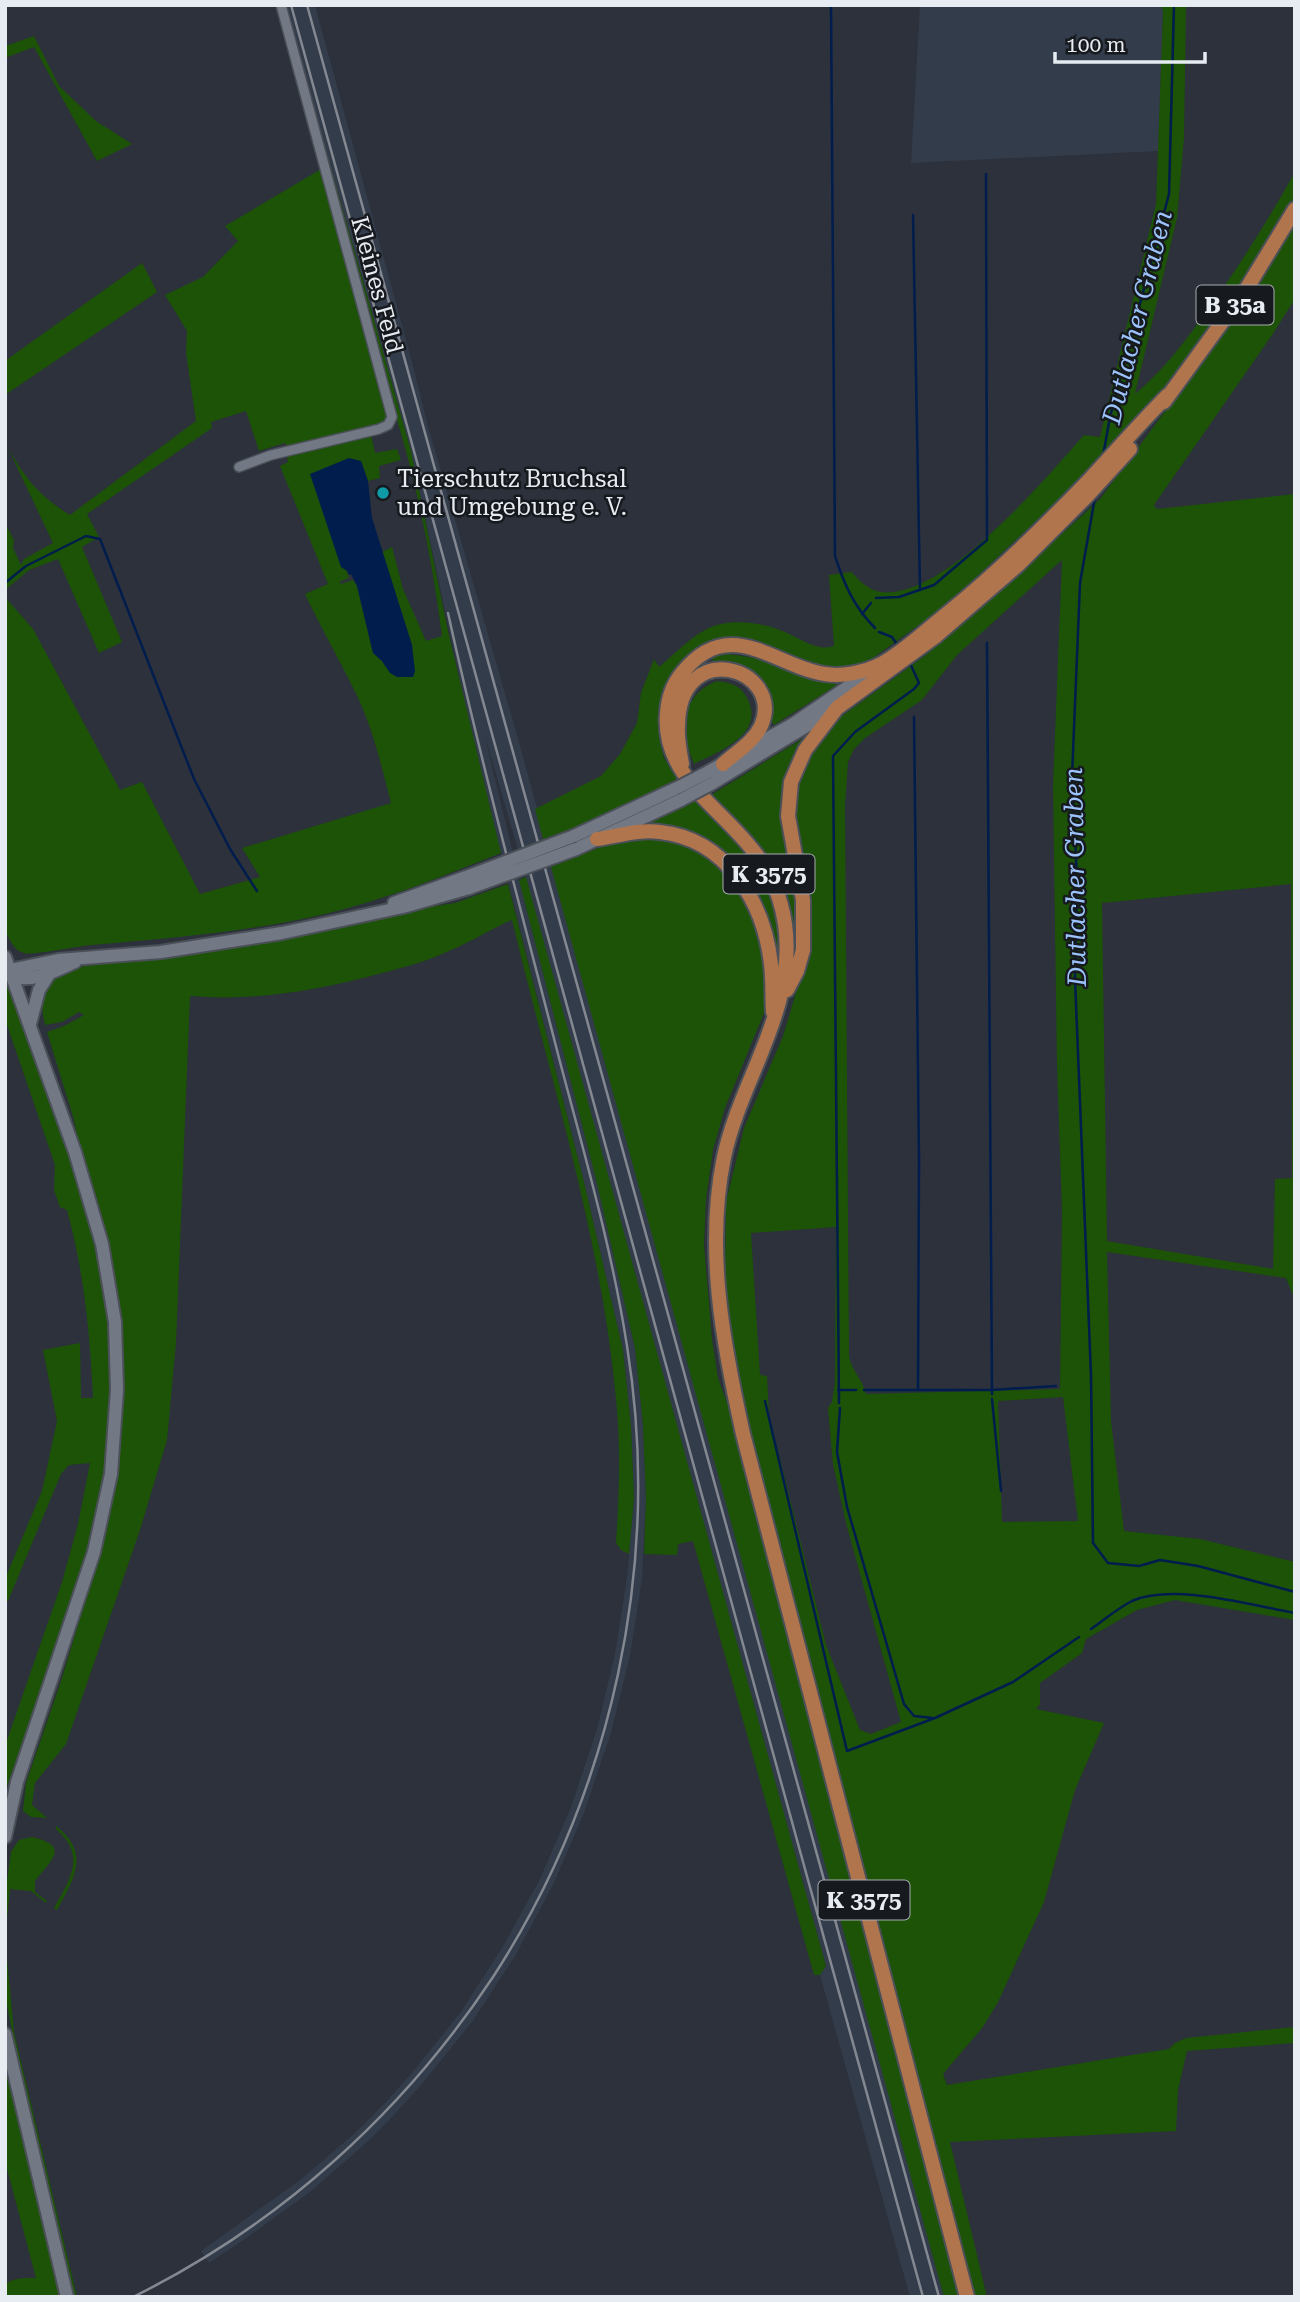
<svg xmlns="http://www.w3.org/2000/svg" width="1300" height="2302" viewBox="0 0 1300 2302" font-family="'Roboto Serif',serif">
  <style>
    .built { fill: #333c4a }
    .green { fill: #1c5307; fill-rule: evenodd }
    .water { fill: #001d4d }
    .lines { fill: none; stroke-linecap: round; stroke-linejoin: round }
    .stream { stroke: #001d4d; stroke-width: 2.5 }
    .street-casing { stroke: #4b5058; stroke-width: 12 }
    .secondary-casing { stroke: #4b5058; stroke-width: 16 }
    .primary-casing { stroke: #4b5058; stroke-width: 18 }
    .street { stroke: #727884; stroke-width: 9 }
    .secondary { stroke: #727884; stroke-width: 12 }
    .primary { stroke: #b0754d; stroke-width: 14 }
    .rail { stroke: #848891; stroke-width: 2.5 }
    .secondary-bridge-casing { stroke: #4b5058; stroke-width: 16; stroke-linecap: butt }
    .secondary-bridge { stroke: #727884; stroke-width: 12 }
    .culture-dot { fill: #0f9aa8; stroke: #16191d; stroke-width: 2.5 }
    .labels { text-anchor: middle; stroke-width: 5; stroke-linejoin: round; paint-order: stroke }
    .shield { fill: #16191d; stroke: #a8acb2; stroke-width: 2 }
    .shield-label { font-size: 23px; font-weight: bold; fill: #e7ebf2 }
    .street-label { font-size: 24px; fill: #e7ebf2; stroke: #16191d }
    .poi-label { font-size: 24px; fill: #e7ebf2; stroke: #16191d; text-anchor: start }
    .water-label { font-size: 26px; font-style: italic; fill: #9cc3fb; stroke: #16191d }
  </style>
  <rect width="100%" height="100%" fill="#2c313b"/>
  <path class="built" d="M285,5H315L412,362L428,426L519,742L944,2297H910L820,1975L826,1966L514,836L484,733L525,903L596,1179L635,1348L643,1425L646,1498L642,1579L630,1656L611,1733L584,1813L553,1885L515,1956L472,2022L422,2084L393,2116L365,2144L310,2192L245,2239L209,2263L201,2251L300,2180L355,2133L382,2106L411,2074L460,2013L502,1948L540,1879L571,1807L597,1729L615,1654L627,1577L634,1498L631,1426L623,1350L584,1182L475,751L411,451Z
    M920,5H1161L1163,12L1158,151L911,163Z"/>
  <path class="green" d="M285,5L411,451L448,631L501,853C443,876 385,900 325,914C248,932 170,938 92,945C79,946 31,956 24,953C13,950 9,939 5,929V597L33,629L120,790L142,782L200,894L260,877L242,848L391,803C382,768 374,733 359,700C342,664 322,630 305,594L328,584L280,466L288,462L287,456L371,434L375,453L397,449L401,460L379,466L380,478L368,481L361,461L347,571L349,578L339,582L341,584L353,580L357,586L373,653L382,661L390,673L412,645L382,552L392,547L403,589L426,641L442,636C432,559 417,484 394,410L386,422L379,427L291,449L285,443L259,451L246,411L211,422L212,428L87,514L99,537L82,547L122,642L99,653L58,559L29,570L5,590V523L14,540L13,548L21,565L24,559L53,543L8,448C26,479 39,496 70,515L196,421L186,353L187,331L165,295L203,277L238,241L225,226L328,165Z
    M1161,5H1186L1184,138L1177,218L1135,394C1164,370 1187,339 1208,309C1240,265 1269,219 1295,172V198L1291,204L1240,289L1192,355L1150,404L1055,503L968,585L930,617L873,658L848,668L828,670L707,646L661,710L659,737L664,758L677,779L596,820L543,839L535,809L601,776L620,754L637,723L641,693L654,659L659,667C673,656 688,639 705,630C730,616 769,623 793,636C806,642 819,651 834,646L829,575L851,572C860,581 868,590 881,592C944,600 1045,479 1084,435L1100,437L1156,204L1163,12Z
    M34,36L59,86L96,121L132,144L97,161L34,47L5,58V46Z
    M1295,222V299L1272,335L1154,505L1157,509L1295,494V1300L1286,1278L1107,1252L1111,1421L1124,1531L1200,1539L1295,1562V1620L1175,1600L1137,1610L1086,1639L1082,1653L1040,1683V1704L1036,1709L1104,1723L1075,1790L1044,1902L998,2002L983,2027L943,2074L947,2085L1169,2049L1175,2043L1186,2038L1295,2027V2043L1187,2051L1178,2090L1176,2131L950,2142L987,2297H972L740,1391L731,1337L725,1274L726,1202L744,1128L783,1036L801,976L794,795L806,759L835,721L926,655L995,595L1100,499L1169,406ZM1062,560L1053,786L1057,1066L1062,1211L1060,1389L866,1394C863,1380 852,1372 849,1356L845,805L848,762L854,749L865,738L922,700L957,655ZM1291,884L1292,1178L1275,1179L1273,1269L1107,1241L1102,903ZM836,1227L835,1382L832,1402L828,1408L833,1464L846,1523L901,1722L871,1734L860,1730L826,1645L769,1414L767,1376L760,1375L751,1233ZM1063,1397L1078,1521L1002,1522L998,1401Z
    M142,263L157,292L5,395V361Z
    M728,654L762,659L810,678L834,682L837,685L774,725L771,721C772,678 753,663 712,663L713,657Z
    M717,681C732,683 742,686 748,700C765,735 718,752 694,764C680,731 680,695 717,681Z
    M802,739L804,741L788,772L798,899V949L793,960C794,881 763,849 711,795Z
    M696,801C733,836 774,875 780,929C781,945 780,961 778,978C775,960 774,941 769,924C752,866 706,830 648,823Z
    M660,835L705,853L745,893L765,949L767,993L764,1013L725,1108L713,1150L706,1199L704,1245L712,1339L718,1378L729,1408L960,2297H944L551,867L623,838Z
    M526,877L826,1966L820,1975H814L693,1541L678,1544L677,1555L644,1554L646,1498L643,1425L635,1348L596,1179L519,880Z
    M508,884L584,1182L623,1350L631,1426L634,1498L629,1554L621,1550L616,1543C619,1496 621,1447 616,1399C601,1236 550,1079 512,920C491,929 471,942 449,951C423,963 394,970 367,977C308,992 251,1001 190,996L176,1343L167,1440L140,1530L66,1744L35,1783L32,1805L47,1818L31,1817L23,1811L26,1783L61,1681L100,1553L116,1474L122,1423L123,1354L112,1267L80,1151L74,1120L47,1032L64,1026L84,1015L79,1012L62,1022L45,1025C36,987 50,975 85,966L214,951L302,936L416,909L455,903Z
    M5,975C40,1071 80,1168 102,1267C116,1327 116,1408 108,1468C103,1507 91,1545 79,1582C57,1652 29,1722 5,1792V1746L62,1582L78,1524L90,1463L69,1465L61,1474L8,1601H5V1579L42,1491L57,1421L43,1350L80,1343L81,1398H93C90,1334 84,1272 67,1210L60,1207L54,1190L55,1165L5,1019Z
    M56,1826C91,1853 74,1879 57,1910L54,1908C70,1880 87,1855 56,1829Z
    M32,1837C72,1846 50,1861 35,1881V1892L47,1901L46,1903L31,1891L10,1889L5,1938L14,2032L77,2297H73L28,2110L5,1995V1895L11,1852L19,1840Z
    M5,2065L61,2297H5V2284C16,2277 24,2278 36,2278L5,2161Z"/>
  <path class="water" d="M349,458L361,461L368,481L372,518L412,645L415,671L413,677H397L390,673L382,661L373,653L357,586L351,574L349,575L347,571L341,567L310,474Z"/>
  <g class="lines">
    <path class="stream" d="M831,5L835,556C844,584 854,607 875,628
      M913,215L920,590
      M1103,456L1110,417L1169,194L1174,5
      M1095,497L1080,583L1072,777L1077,879L1075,979L1091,1375L1093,1543L1108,1563L1139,1566L1160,1560L1198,1566L1295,1592
      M5,583L26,566L86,536L100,539L194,779L230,849L257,891
      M876,598L899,597L934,585L987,540L986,174
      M862,614L871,603
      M879,632L892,637L898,646
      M987,643L992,1394
      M914,717L919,1160L918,1390
      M838,1390H856
      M864,1390H991L1056,1386
      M992,1399L1001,1491
      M765,1401L847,1751L935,1718L1013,1682L1079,1637
      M839,1403L833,756L855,732L914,689L919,683L910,663
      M840,1408L837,1452L847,1507L904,1704L914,1716L933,1718
      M1091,1629C1104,1620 1118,1608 1132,1601C1174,1583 1250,1605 1295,1613"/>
    <g class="street-casing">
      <path id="street" d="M239,467L271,455L379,429L388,425L392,417L281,5"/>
    </g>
    <g class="secondary-casing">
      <path id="secondary" d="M708,772L793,724L871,671
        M711,784L833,710
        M574,836L677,788
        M576,849L681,800
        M394,903L466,877
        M5,957L75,1152L102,1244L115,1322L117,1390L111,1474L94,1552L17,1782L5,1837
        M10,970L58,960L161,952L282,933L403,907L469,888
        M13,977C36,982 55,971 75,962
        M30,1024L39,990L49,974
        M5,2034L67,2297"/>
    </g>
    <g class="primary-casing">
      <path id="primary" d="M1164,402L1247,288L1295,209
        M682,764C680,752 677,739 678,726C679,635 786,668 761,726C753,743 736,752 723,764
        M597,839C618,836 639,829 660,832C727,839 764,903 771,964C773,980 772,996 773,1012
        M787,990L797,971L803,950V900L788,816L791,782L805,750L837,708L936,636L1018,565L1087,496L1130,449
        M967,2297L743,1434C723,1344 705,1249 724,1157C741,1078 797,1009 785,924C781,898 772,874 755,853C722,808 661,776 667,713C668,699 673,684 682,673C730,613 775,667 825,674C842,677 866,672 881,664C902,653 925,631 944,616C996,574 1044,527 1090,479C1116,451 1141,422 1168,395"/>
    </g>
    <use href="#street" class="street"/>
    <use href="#secondary" class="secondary"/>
    <use href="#primary" class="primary"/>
    <path class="rail" d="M291,5L923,2297
      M307,5L939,2297
      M133,2297C279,2225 403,2113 493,1977C613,1792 662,1563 627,1346C612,1249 584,1153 559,1058C521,910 481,762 448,613"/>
    <g class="secondary-bridge-casing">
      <path id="secondary-bridge" d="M677,788L708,772
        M681,800L711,784
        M466,877L574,836
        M469,888L576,849"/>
    </g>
    <use href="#secondary-bridge" class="secondary-bridge"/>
  </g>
  <circle class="culture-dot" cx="383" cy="493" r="7"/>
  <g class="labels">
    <g class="shield">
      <rect x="1196.5" y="285.5" width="77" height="39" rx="5"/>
      <rect x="723.5" y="854.5" width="91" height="39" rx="5"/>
      <rect x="818.5" y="1880.5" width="91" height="39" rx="5"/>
    </g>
    <g class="shield-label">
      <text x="1235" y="313">B 35a</text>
      <text x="769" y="882">K 3575</text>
      <text x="864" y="1908">K 3575</text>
    </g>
    <g class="street-label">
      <text transform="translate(377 285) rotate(75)" y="8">Kleines Feld</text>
    </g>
    <g class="poi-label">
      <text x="397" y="487">Tierschutz Bruchsal<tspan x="397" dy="28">und Umgebung e. V.</tspan></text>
    </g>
    <g class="water-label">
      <text transform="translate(1137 317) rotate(-76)" y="9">Dutlacher Graben</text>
      <text transform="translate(1075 877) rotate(-91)" y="9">Dutlacher Graben</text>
    </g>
  </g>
  <rect width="1300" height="2302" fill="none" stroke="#e7ebf2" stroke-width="14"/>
  <path d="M1055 52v10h150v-10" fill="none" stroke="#e7ebf2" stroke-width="3.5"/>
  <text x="1066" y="52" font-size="21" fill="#e7ebf2" stroke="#16191d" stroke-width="5" paint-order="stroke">100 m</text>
</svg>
